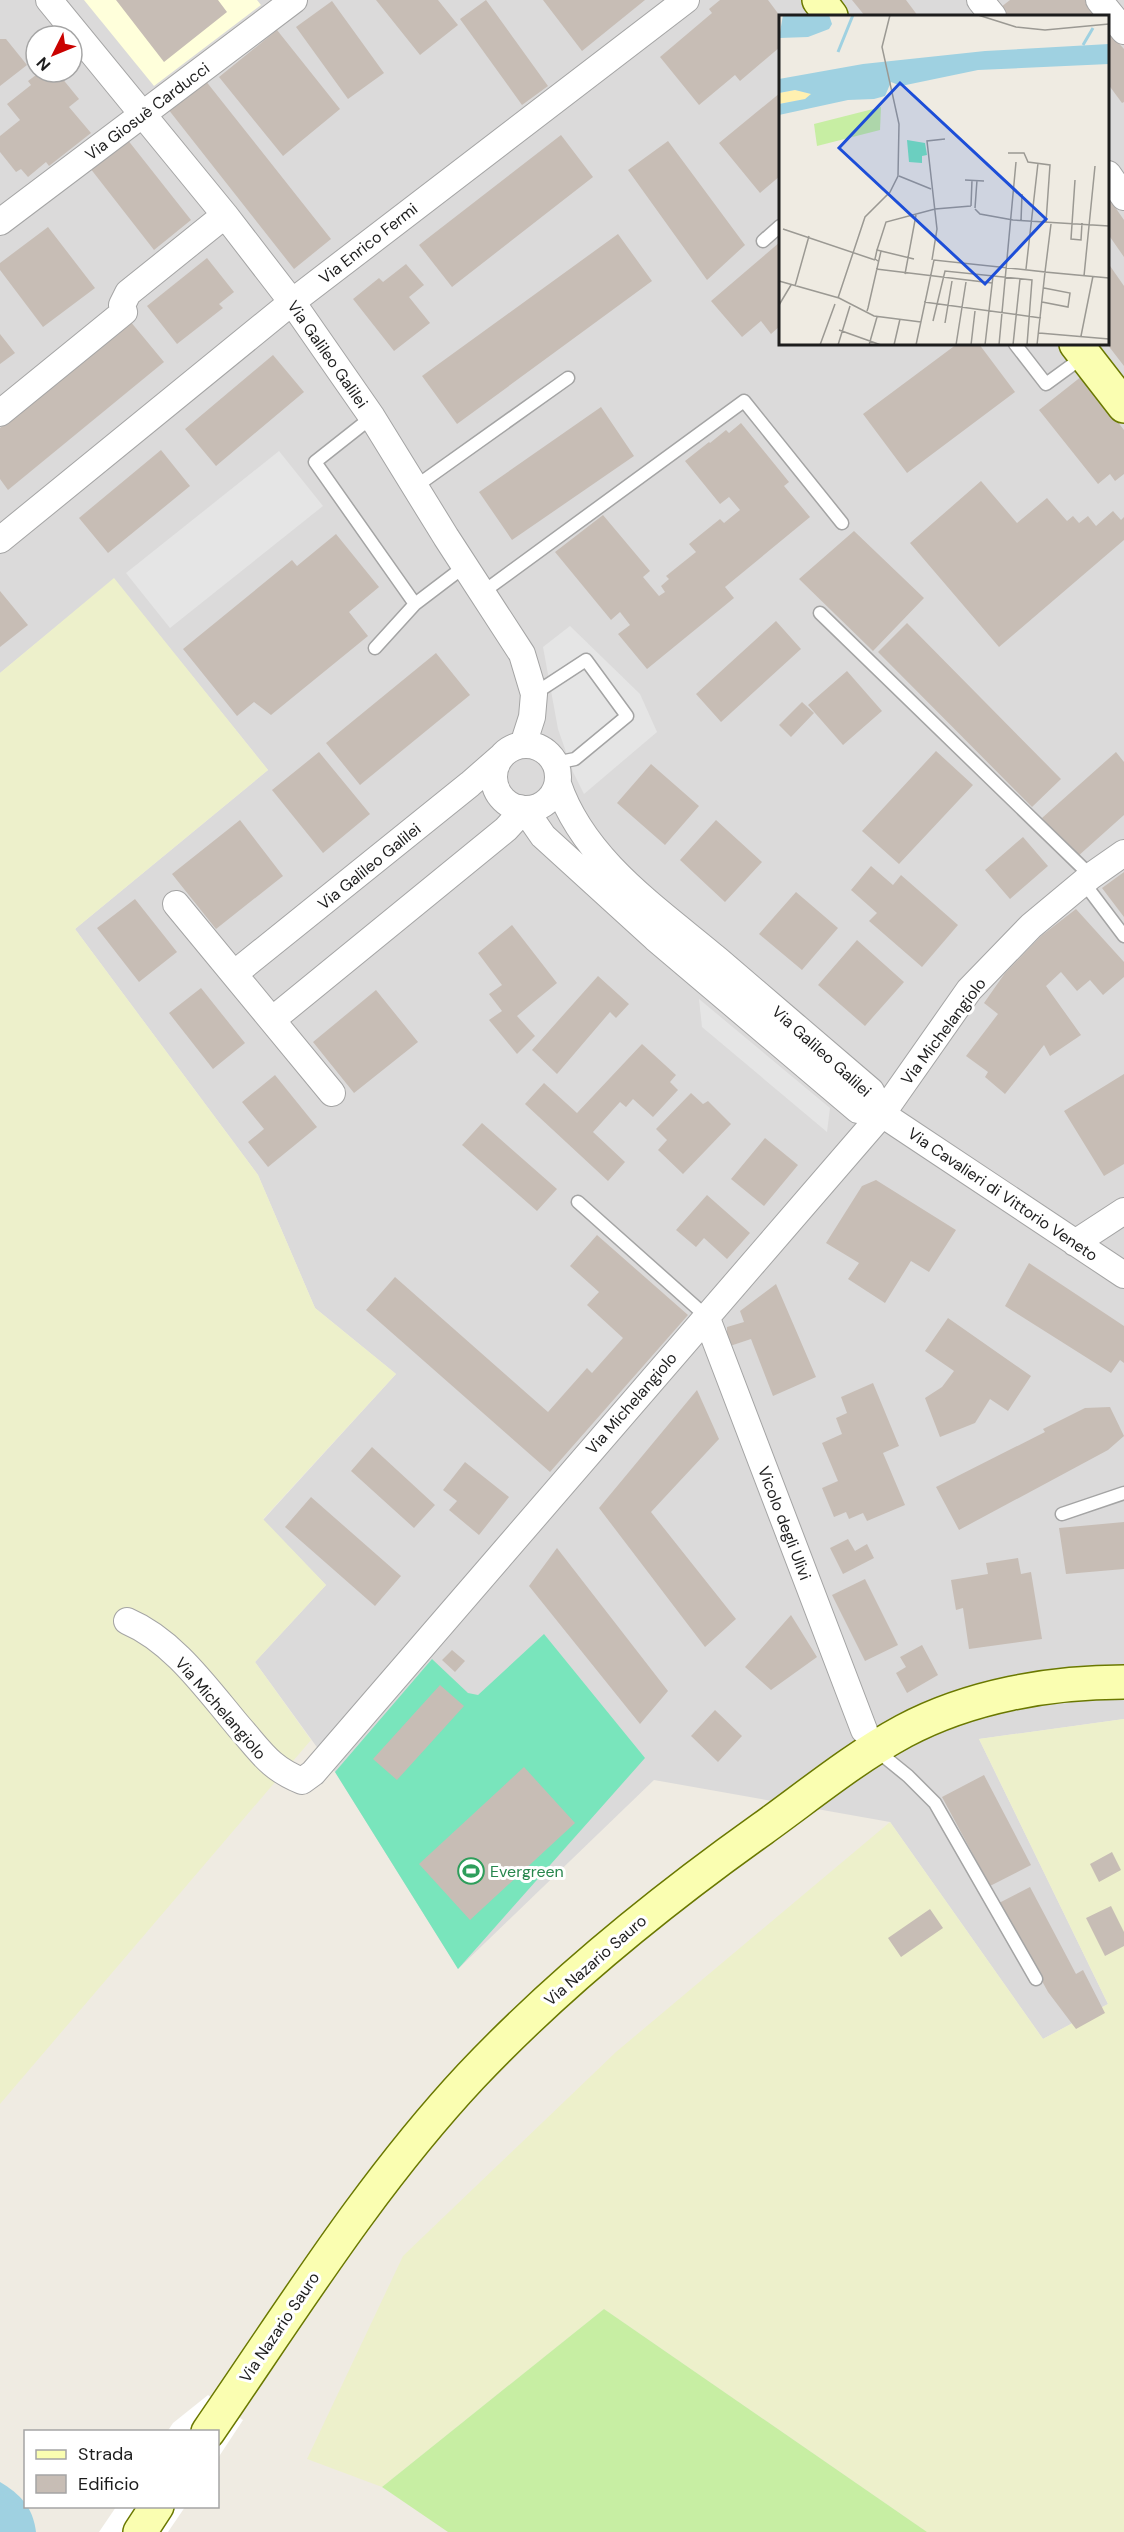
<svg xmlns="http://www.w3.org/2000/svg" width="1124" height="2532" viewBox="0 0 1124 2532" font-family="'DM Sans',sans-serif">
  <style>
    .residential { fill: #dbdada; fill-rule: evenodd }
    .education { fill: #ffffdb }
    .farmland { fill: #edf0cb }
    .grass { fill: #c7eea3 }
    .pitch { fill: #79e5bc }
    .parking { fill: #e5e5e5 }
    .water { fill: #9fd1e1 }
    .pier { fill: #fff }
    .building { fill: #c7bdb5 }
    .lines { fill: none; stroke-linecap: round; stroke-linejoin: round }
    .lane-casing { stroke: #a4a4a4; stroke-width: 15 }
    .street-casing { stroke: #a4a4a4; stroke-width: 28 }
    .secondary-casing { stroke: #6a7800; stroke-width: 36 }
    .lane { stroke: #fff; stroke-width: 12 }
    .street { stroke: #fff; stroke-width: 26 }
    .secondary { stroke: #fafeb1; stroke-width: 33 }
    .labels { text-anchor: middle; stroke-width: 6; stroke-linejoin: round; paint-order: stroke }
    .street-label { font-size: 16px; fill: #1d1d1d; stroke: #fff }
    .leisure-label { font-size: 16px; fill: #27864d; stroke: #fff; text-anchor: start }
    .inset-river { fill: none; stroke: #9fd1e1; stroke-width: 3 }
    .inset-road { fill: none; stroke: #9b9993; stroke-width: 1.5 }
    .view { fill: #1d4ed8; fill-opacity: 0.15; stroke: #1d4ed8; stroke-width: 3 }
    .inset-edge { fill: none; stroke: #1d1d1d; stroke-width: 3 }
  </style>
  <rect width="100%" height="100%" fill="#efebe2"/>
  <path class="residential" d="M0,0H1124V1719L979,1739L1108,2004L1043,2039L890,1822L654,1780L458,1969L335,1772L255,1662L326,1585L263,1520L396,1374L315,1308L258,1175L75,929L268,770L114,579L0,673ZM780,16H1108V344H780ZM36,36H72V72H36Z"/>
  <path class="education" d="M84,0H257L261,5L154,86Z"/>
  <path class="farmland" d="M114,578L268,770L75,929L258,1175L315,1308L396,1374L263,1519L326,1585L255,1662L311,1740L0,2104V673Z
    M1124,1719V2532H927L604,2309L382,2487L307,2459L403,2256L616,2052L890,1822L1043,2039L1108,2004L979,1739Z"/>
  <path class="grass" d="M604,2309L927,2532H448L382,2487Z"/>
  <path class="pitch" d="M544,1634L645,1758L458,1969L335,1772L432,1659L468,1693L478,1695Z"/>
  <path class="parking" d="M279,451L323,506L170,628L126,573Z
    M570,626L640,694L657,732L584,794L573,772L558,729L543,647Z
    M699,999L830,1108L827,1132L702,1027Z"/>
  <path class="water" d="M0,2482C20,2494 33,2507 36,2532H0Z"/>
  <path class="pier" d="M208,2395L243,2420L218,2458V2432H167L173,2423Z
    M116,2507H185L168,2532H99Z"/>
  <path class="building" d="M116,0H218L227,12L164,62Z
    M376,0H438L458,25L420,55Z
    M486,0L548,86L522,105L460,19Z
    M543,0H645L582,51Z
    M720,0H768L780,16V47L740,81L735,75L699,105L660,57L712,13L709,9Z
    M852,0H906L918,16H865Z
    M1010,0H1087L1097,15L1095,16H999L996,11Z
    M332,1L384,73L348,99L296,27Z
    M277,30L340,109L283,156L219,77Z
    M1108,31L1124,49V102L1122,103L1108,84Z
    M0,39H6L27,65L0,86Z
    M40,72H57L79,99L69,107L91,133L49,166L46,162L28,177L21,169L16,172L0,152V136L20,120L7,104L31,85L28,81Z
    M205,80L331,239L294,269L168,109Z
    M780,93V176L760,193L719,143Z
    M561,135L593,177L452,287L419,245Z
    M127,139L191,220L154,250L90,168Z
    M668,141L745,245L707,280L628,170Z
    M1108,197L1124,220V257L1108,234Z
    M48,227L95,288L43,327L0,270V263Z
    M618,234L652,281L457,424L422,376Z
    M780,242V326L771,334L761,321L742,337L711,301Z
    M207,258L234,292L219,304L223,308L177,344L147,306Z
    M1108,263L1124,286V366L1107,344Z
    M406,264L424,285L409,297L430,323L394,351L353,299L379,278L383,282Z
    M130,321L164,362L8,490L0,479V428Z
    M0,334L15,353L0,364Z
    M957,344H979L1015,392L907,473L863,414Z
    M273,355L304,392L216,466L185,429Z
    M1082,376L1124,430V474L1115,481L1110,474L1098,484L1039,410Z
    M601,407L634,456L512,540L479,492Z
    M741,423L789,482L784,486L810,517L725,587L734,598L647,669L618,634L630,625L620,612L611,620L555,552L603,515L650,571L643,577L659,596L665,592L661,586L669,579L666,576L696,552L689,544L720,519L724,523L740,510L729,497L720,504L685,461L709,442L710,443L726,430L729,433Z
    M161,450L190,486L108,553L79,518Z
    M981,481L1017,523L1047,498L1067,521L1073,516L1079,523L1088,516L1096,526L1113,511L1121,520L1124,517V540L999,647L910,543Z
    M854,531L924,598L873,651L799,579Z
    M336,534L379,587L349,612L368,636L271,715L254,702L237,716L183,649L292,560L297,566Z
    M0,591L28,625L0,647Z
    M776,621L801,649L721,722L696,694Z
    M907,623L1061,779L1032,807L878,652Z
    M436,653L470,695L360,785L326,743Z
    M847,671L882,711L843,745L808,705Z
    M802,702L814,713L791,737L779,725Z
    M936,751L973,785L899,864L862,831Z
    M319,752L370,814L323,853L272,790Z
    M1116,752L1124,762V815L1077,857L1042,818Z
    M651,764L699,806L665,845L617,803Z
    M240,820L283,876L216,929L172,874Z
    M716,820L762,862L725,902L680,860Z
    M1023,837L1048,866L1010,899L985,870Z
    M871,866L893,885L901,875L958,925L922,967L869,921L877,913L851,890Z
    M1124,872V917L1102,888Z
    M796,892L838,928L802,970L759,934Z
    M135,899L177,952L139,982L97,928Z
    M1076,909L1124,962V977L1103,995L1090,980L1077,991L1061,972L1046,986L1081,1035L1050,1056L1044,1045L1005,1094L985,1077L988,1072L966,1056L998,1014L984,1003L1005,973L1041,936Z
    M512,925L557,983L517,1016L535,1036L517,1054L489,1020L502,1011L489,994L502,985L478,953Z
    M857,940L904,982L865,1026L818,985Z
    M598,976L629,1004L616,1018L610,1012L557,1074L532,1050Z
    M201,988L245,1043L213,1069L169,1013Z
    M376,990L418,1042L354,1093L313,1042Z
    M642,1044L676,1075L670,1082L678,1090L653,1117L633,1099L626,1107L620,1102L593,1132L625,1162L608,1181L525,1104L544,1083L577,1113Z
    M1124,1074V1164L1104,1176L1064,1111Z
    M275,1075L317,1127L268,1167L248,1142L264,1129L242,1102Z
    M691,1093L703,1104L708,1101L731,1124L683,1174L658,1150L667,1140L656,1129Z
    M482,1123L557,1189L537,1211L462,1145Z
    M765,1138L798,1165L764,1206L731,1179Z
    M876,1180L956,1230L929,1272L911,1261L885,1303L848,1279L859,1263L826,1243L862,1186Z
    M707,1195L750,1233L727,1259L704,1238L696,1247L676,1230Z
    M597,1235L688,1315L550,1472L366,1310L395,1277L548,1412L587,1368L592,1373L623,1338L587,1305L599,1292L570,1266Z
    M1029,1263L1124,1326V1363L1120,1360L1111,1373L1005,1306Z
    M776,1284L816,1377L773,1396L751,1339L727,1347V1327L744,1322L740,1311Z
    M948,1318L1031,1376L1008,1411L990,1399L975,1423L940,1437L925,1398L942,1387L954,1371L925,1351Z
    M873,1383L899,1446L883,1453L905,1505L867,1521L863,1513L849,1519L846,1512L834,1517L822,1488L838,1481L822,1443L842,1434L836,1418L847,1413L841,1397Z
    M697,1390L719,1439L651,1512L736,1619L705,1647L599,1508Z
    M1110,1407L1124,1436L1108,1450L959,1530L936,1487L1045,1432L1043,1429L1085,1408Z
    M372,1447L435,1505L414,1528L351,1471Z
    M465,1462L509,1497L479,1535L449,1510L457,1501L443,1490Z
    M311,1497L401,1576L375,1606L285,1527Z
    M1124,1522V1569L1066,1574L1059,1528Z
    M848,1539L855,1551L867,1544L874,1558L843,1574L830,1548Z
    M557,1548L668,1691L640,1724L529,1586Z
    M1018,1558L1021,1574L1031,1572L1042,1639L969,1649L963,1608L956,1610L951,1580L988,1574L986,1563Z
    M865,1579L898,1645L865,1661L832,1595Z
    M791,1615L817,1657L771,1690L745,1667Z
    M922,1645L938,1675L907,1693L896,1673L906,1667L900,1657Z
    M452,1650L465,1661L455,1672L442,1660Z
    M440,1685L464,1706L397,1780L373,1759Z
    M715,1710L742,1736L718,1762L691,1736Z
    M524,1767L575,1823L470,1920L419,1864Z
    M984,1775L1031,1865L990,1886L942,1797Z
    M1112,1852L1121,1870L1099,1882L1090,1864Z
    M1030,1887L1076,1974L1083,1970L1105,2013L1076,2029L1048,1992L999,1903Z
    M1111,1906L1124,1932V1946L1105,1956L1086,1918Z
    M930,1909L943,1928L901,1957L888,1938Z"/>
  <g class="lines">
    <g class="lane-casing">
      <path id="lane" d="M763,241L780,226
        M1015,344L1046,384L1083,357
        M372,417L315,462L415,604L465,566
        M415,487L568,378
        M483,592L744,401L842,523
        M820,613L1091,876
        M375,648L415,604
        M534,694L586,660L627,716L575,759L555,763
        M1084,883L1124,936
        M578,1202L706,1316
        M1062,1514L1124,1493
        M876,1750L908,1776L935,1803L1036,1979"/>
    </g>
    <g class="street-casing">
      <path id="street" d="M49,0L225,215L292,302L372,417L446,537L522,654L534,694L532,717L523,745
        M980,0L993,16
        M1099,0L1124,31
        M1108,174L1124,197
        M0,222L294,0
        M0,413L124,312L122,305L128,293L225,215
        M0,540L292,302L686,0
        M494 777a32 32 0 1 1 64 0a32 32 0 1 1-64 0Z
        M558,784C584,861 659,910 718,960C769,1004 820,1047 871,1091L882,1114
        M529,810L534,823L543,836L655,938L858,1110L882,1114L1124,1275
        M176,904L332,1093
        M234,974L470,784L502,756
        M272,1020L506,829L517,817L520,808
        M1075,1243L1124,1211
        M706,1316L864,1730
        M127,1621C174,1641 207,1689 240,1728C262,1753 270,1768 302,1781L313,1773L882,1114L969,990L1031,926L1091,876L1124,853"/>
    </g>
    <g class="secondary-casing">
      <path id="secondary" d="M819,0L831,16
        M1076,344L1124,406
        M208,2432C292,2310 370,2184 471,2076C559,1983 658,1903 762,1829C808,1796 854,1758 904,1731C970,1696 1050,1682 1124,1682
        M140,2532L157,2506"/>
    </g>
    <use href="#lane" class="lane"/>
    <use href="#street" class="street"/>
    <use href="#secondary" class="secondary"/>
  </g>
  <defs>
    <g id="stadium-ring" transform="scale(1.35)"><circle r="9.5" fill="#fff" stroke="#2e9e5b" stroke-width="1.5"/><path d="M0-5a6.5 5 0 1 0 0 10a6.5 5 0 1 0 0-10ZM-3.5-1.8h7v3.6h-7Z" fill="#2e9e5b"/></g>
  </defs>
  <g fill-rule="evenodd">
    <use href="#stadium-ring" x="471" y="1871"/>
  </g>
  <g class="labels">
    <g class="street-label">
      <text transform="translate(147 111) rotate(-37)" y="6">Via Giosuè Carducci</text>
      <text transform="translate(368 243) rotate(-38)" y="6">Via Enrico Fermi</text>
      <text transform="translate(328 354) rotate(55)" y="6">Via Galileo Galilei</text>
      <text transform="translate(369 866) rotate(-39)" y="6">Via Galileo Galilei</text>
      <text transform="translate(943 1031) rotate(-53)" y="6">Via Michelangiolo</text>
      <text transform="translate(822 1051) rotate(42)" y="6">Via Galileo Galilei</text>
      <text transform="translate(1003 1194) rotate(34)" y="6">Via Cavalieri di Vittorio Veneto</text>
      <text transform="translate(631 1403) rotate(-49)" y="6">Via Michelangiolo</text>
      <text transform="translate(785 1523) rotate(69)" y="6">Vicolo degli Ulivi</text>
      <text transform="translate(221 1708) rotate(49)" y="6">Via Michelangiolo</text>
      <text transform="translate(595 1960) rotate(-41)" y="6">Via Nazario Sauro</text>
      <text transform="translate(279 2327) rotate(-56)" y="6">Via Nazario Sauro</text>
    </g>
    <g class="leisure-label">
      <text x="490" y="1877">Evergreen</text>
    </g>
  </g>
  <g transform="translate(779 15)">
    <rect width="330" height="330" fill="#efebe2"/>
    <path d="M102,92L101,115L38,131L35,109Z" fill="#c7eea3"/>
    <path d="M16,75L33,79L27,84L0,89V78Z" fill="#fff0b0"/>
    <path d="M128,125L146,128L148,140L143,141V148L130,147Z" fill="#79e5bc"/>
    <path d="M4,0H50L53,9L50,14L29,22L0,23ZM330,29V49L199,55L122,71L112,67L106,81L95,84L69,85L0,100V89L26,84L32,79L16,75L0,78V64L84,49L206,36Z" fill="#9fd1e1"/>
    <path class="inset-river" d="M304,30L314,13M59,37L74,0"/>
    <path class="inset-road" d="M199,0L237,12L266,15L330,9M229,138H245L249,147L271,150L267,207M120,161L152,174M186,165L205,166M296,165L292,224L302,225L303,208M192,191L193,165M196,193L198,165M196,194L201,199L234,205L330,211M242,206L243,179M272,209L266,257L330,263M4,214L96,245M98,235L107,207L156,194L192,191M102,236L135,244M153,245L158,214L148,126L166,124M97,254L213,268M247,254L259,148M126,259L137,200M305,261L316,151M0,266L60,283L95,301L142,307M16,271L30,221M59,283L86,202L111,177L119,161L120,109L103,32L111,0M145,287L262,303M263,287L289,292L291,278L265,273M0,290L12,270M88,296L89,293L102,236L98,235L96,244L99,246M154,306L166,256L253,265L248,330M166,308L173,266M60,315L102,330M260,318L330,324M302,321L314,261M41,330L56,289M59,330L71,291M90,330L98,302M115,330L121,304M137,330L155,245L266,257L258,330M177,330L187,267M192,330L196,296M206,330L214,261M220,330L237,147M234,330L241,264"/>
    <path class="view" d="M121,68L267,204L206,269L60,133Z"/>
    <rect width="330" height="330" class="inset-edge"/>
  </g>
  <rect x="24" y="2430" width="195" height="78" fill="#ffffff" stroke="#a5a5a5" stroke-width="1.5"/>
  <rect x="36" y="2450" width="30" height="9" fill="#fafeb1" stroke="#a5a5a5" stroke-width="1.5"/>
  <text x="78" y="2460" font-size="18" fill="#1d1d1d">Strada</text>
  <rect x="36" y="2475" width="30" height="18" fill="#c7bdb5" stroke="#a5a5a5" stroke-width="1.5"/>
  <text x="78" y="2490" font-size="18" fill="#1d1d1d">Edificio</text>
  <g transform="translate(54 54) rotate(227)"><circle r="28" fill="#ffffff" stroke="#a5a5a5" stroke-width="1.5"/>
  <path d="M0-4.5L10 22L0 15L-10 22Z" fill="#ca0200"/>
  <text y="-9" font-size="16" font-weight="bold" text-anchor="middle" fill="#1d1d1d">N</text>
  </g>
</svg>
